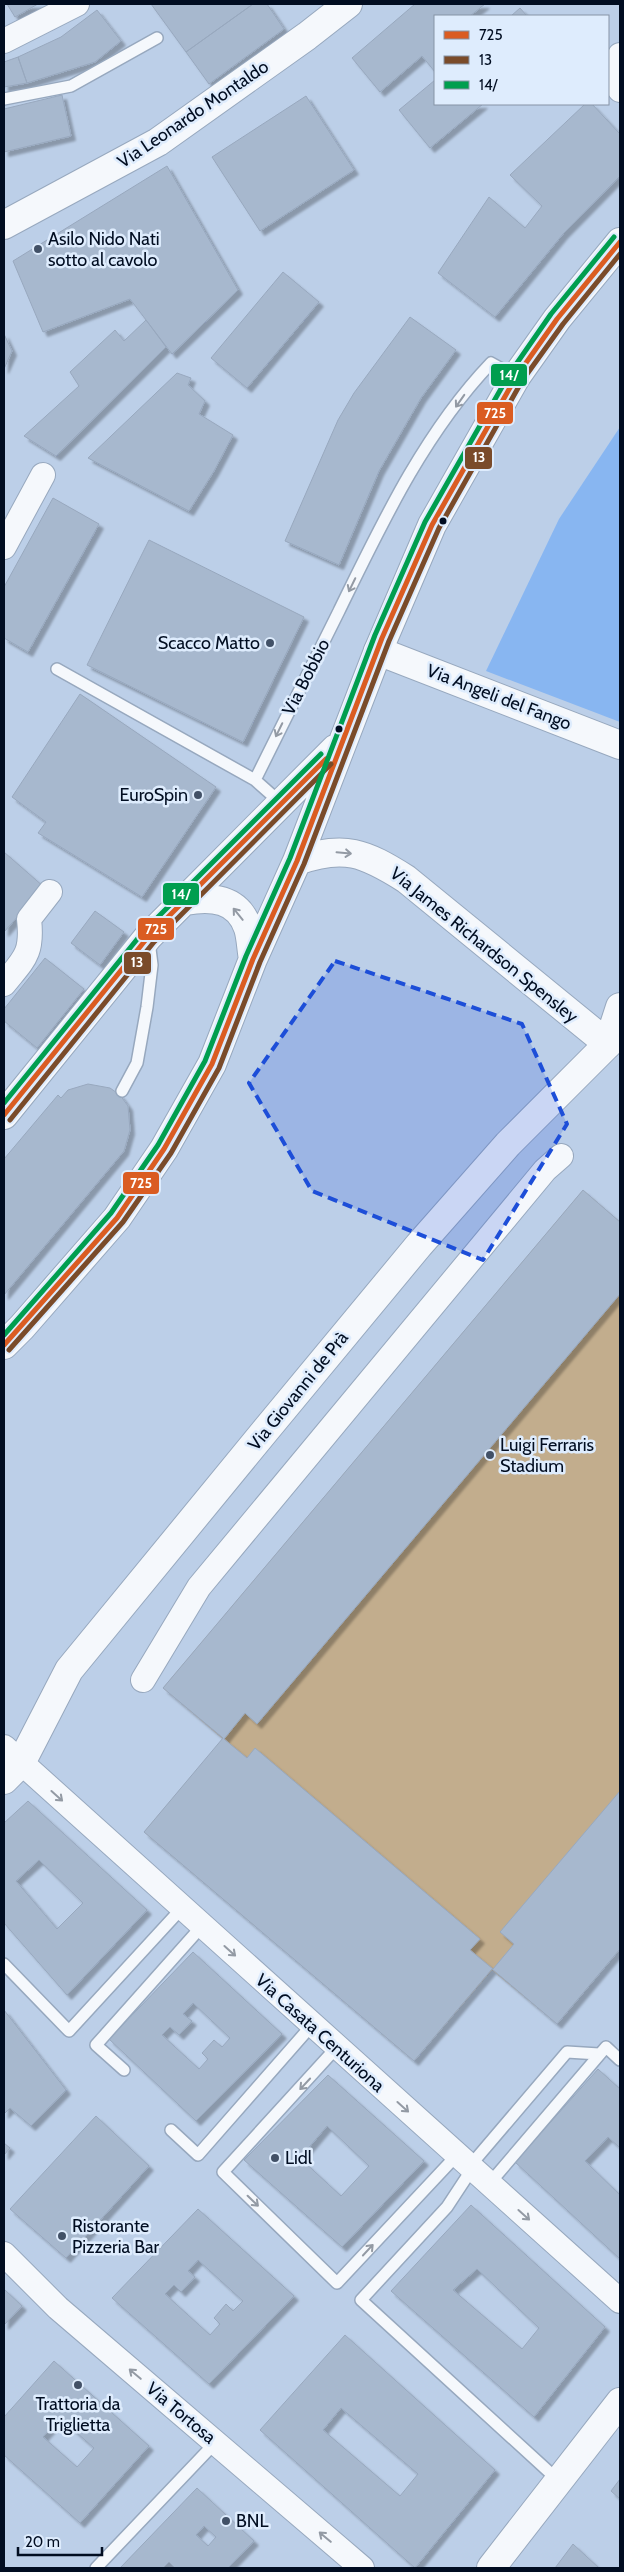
<svg xmlns="http://www.w3.org/2000/svg" width="624" height="2572" viewBox="0 0 624 2572" font-family="Cabin,sans-serif">
  <style>
    .green { fill: #c2ad8d }
    .water { fill: #88b6f1 }
    .building { fill: #a7b8ce; stroke: #98a8be; fill-rule: evenodd; filter: url(#shadow) }
    .lines { fill: none; stroke-linecap: round; stroke-linejoin: round }
    .lane-casing { stroke: #97a8be; stroke-width: 14 }
    .street-casing { stroke: #97a8be; stroke-width: 26 }
    .secondary-casing { stroke: #97a8be; stroke-width: 30 }
    .primary-casing { stroke: #97a8be; stroke-width: 30 }
    .lane { stroke: #f5f8fc; stroke-width: 11 }
    .street { stroke: #f5f8fc; stroke-width: 24 }
    .secondary { stroke: #f5f8fc; stroke-width: 28 }
    .primary { stroke: #f5f8fc; stroke-width: 28 }
    .bus-1-casing { stroke: #deecfd; stroke-width: 9 }
    .bus-2-casing { stroke: #deecfd; stroke-width: 9 }
    .bus-3-casing { stroke: #deecfd; stroke-width: 9 }
    .bus-1 { stroke: #da5c22; stroke-width: 5 }
    .bus-2 { stroke: #7a4b2a; stroke-width: 5 }
    .bus-3 { stroke: #009e4f; stroke-width: 5 }
    .oneway { stroke: #939aa4 }
    .marked { fill: #1d4ed8; fill-opacity: 0.2; stroke: #1d4ed8; stroke-width: 4; stroke-dasharray: 10 6; stroke-linejoin: round }
    .poi-dot { fill: #425167; stroke: #deecfd; stroke-width: 2 }
    .bus-dot { fill: #010d21; stroke: #deecfd; stroke-width: 2 }
    .labels { text-anchor: middle; stroke-width: 5; stroke-linejoin: round; paint-order: stroke }
    .street-label { font-size: 18px; fill: #010d21; stroke: #deecfd }
    .poi-label { font-size: 18px; fill: #010d21; stroke: #deecfd; text-anchor: start }
    .line-badge { stroke: #deecfd; stroke-width: 2 }
    .badge-label { font-size: 14px; text-anchor: middle; font-weight: bold; fill: #fff }
  </style>
  <defs>
    <filter id="shadow"><feDropShadow dx="4.5" dy="4.5" stdDeviation="1" flood-color="#0004"/></filter>
  </defs>
  <rect width="100%" height="100%" fill="#bccfe8"/>
  <path class="green" d="M583,1190L620,1222V1949L557,2024L492,1970L414,2061L144,1832L223,1739L163,1688Z"/>
  <path class="water" d="M620,427V722L486,671L559,519Z"/>
  <path class="building" d="M7,4H38L15,17Z
    M151,4H253L186,52Z
    M253,4H267L284,29L209,84L186,52Z
    M415,4H485L470,16H435V72L422,56L380,92L352,58Z
    M520,8L527,16H511Z
    M97,10L121,41L95,62L27,83L18,57L61,37Z
    M18,57L27,83L4,87V62Z
    M435,80V104H483L430,148L399,110Z
    M62,95L71,136L4,152V109Z
    M306,96L354,170L260,231L212,157Z
    M585,104H592L620,134V176L563,234L495,317L438,273L489,197L525,228L542,206L510,175Z
    M167,166L238,290L172,354L130,299L43,332L13,261Z
    M283,272L319,302L247,388L211,358Z
    M410,317L456,350L421,398L379,471L339,565L285,541L338,420L354,393Z
    M146,320L166,347L56,456L24,436L79,386L70,372L115,330L124,341Z
    M4,334L12,351L4,369Z
    M177,373L191,378L188,385L205,401L199,414L233,435L214,471L189,511L88,458Z
    M53,498L99,524L28,652L4,638V587Z
    M149,540L304,617L243,742L87,665Z
    M80,694L216,787L142,897L38,833L46,822L12,797Z
    M4,852L44,887L4,932Z
    M95,911L124,932L100,965L71,943Z
    M45,958L84,989L37,1048L4,1021V1009Z
    M88,1084L110,1088L120,1095L128,1106L130,1130L124,1151L4,1295V1159L58,1095L61,1098L68,1090Z
    M583,1190L620,1222V1294L257,1724L245,1713L224,1739L247,1758L255,1748L480,1939L470,1950L493,1969L514,1944L500,1932L620,1791V1949L557,2024L492,1969L414,2061L144,1832L223,1738L163,1688Z
    M28,1801L147,1910L67,1995L4,1923V1823ZM39,1860L83,1903L57,1929L16,1881Z
    M193,1952L282,2034L196,2121L109,2039ZM193,2003L230,2038L222,2047L214,2040L202,2053L208,2059L199,2069L162,2035L170,2027L179,2035L192,2021L183,2014Z
    M4,2010L66,2090L31,2126L10,2108L4,2114Z
    M598,2069L620,2089V2148L608,2137L585,2161L620,2195V2259L515,2162Z
    M328,2075L424,2161L342,2247L244,2160ZM327,2126L369,2166L341,2196L300,2158Z
    M96,2116L149,2166L66,2258L10,2209Z
    M4,2143L10,2148L4,2155Z
    M471,2205L605,2327L534,2417L391,2291ZM477,2269L539,2328L522,2349L453,2290Z
    M198,2209L294,2296L209,2384L112,2298ZM198,2260L243,2301L233,2311L226,2304L214,2318L220,2324L210,2335L165,2294L174,2285L181,2292L195,2277L188,2271Z
    M4,2289L22,2306L4,2325Z
    M345,2335L495,2470L415,2568L260,2430ZM341,2408L418,2474L400,2496L323,2430Z
    M54,2361L149,2446L80,2523L4,2455V2417ZM60,2418L94,2448L77,2467L43,2437Z
    M620,2479V2499L611,2491Z
    M197,2488L254,2541L228,2568H175L169,2562L163,2568H120ZM204,2526L216,2537L208,2546L196,2535Z
    M573,2544L599,2568H555Z"/>
  <g class="lines">
    <g class="lane-casing">
      <path id="lane" d="M4,99L71,86L157,38
        M57,669L255,780L282,804
        M255,780C283,723 311,667 339,611C381,525 424,433 491,363L516,377
        M122,1091L137,1063L147,1007L152,965L149,941
        M4,1964L69,2031L182,1908
        M337,2047L223,2172L337,2283L456,2156
        M124,2070L96,2045L202,1926
        M171,2130L198,2155L312,2025
        M469,2167L567,2052L599,2054
        M472,2169L447,2207L361,2300L559,2481
        M489,2184L606,2047L620,2060
        M96,2568L215,2443"/>
    </g>
    <g class="street-casing">
      <path id="street" d="M4,41L77,4
        M620,55L610,76L620,90
        M4,547L43,475
        M4,984C24,959 33,954 29,919L50,892
        M143,1680L199,1587L545,1170L561,1156
        M4,1747L620,2301
        M4,2254L58,2308L362,2568"/>
    </g>
    <g class="secondary-casing">
      <path id="secondary" d="M4,225L158,142L307,36L348,4
        M378,651L432,525L516,377L557,319L620,242
        M4,1780L21,1763L69,1670L265,1431L419,1245L508,1144L608,1044
        M491,2568L620,2402"/>
    </g>
    <g class="primary-casing">
      <path id="primary" d="M297,861C344,844 365,853 406,879L608,1044L620,1007
        M185,901C211,896 238,898 248,928C251,937 251,949 253,959
        M4,1115L148,937L335,749
        M4,1345L22,1327L117,1218L164,1149L212,1064L253,959L297,861L378,651L620,745"/>
    </g>
    <use href="#lane" class="lane"/>
    <use href="#street" class="street"/>
    <use href="#secondary" class="secondary"/>
    <use href="#primary" class="primary"/>
    <g class="bus-1-casing">
      <path id="bus-1" d="M4,1115L148,937L326,759
        M4,1345L117,1218L164,1149L212,1064L253,959L297,861L382,638L432,525L516,377L557,319L620,242"/>
    </g>
    <g class="bus-2-casing">
      <path id="bus-2" d="M10,1120L154,942L331,764
        M9,1350L123,1222L171,1153L219,1068L260,962L304,864L389,641L439,528L522,381L563,324L620,254"/>
    </g>
    <g class="bus-3-casing">
      <path id="bus-3" d="M4,1103L143,932L321,754
        M4,1335L111,1213L158,1145L205,1061L246,956L290,858L375,635L425,522L510,373L551,314L614,237"/>
    </g>
    <use href="#bus-1" class="bus-1"/>
    <use href="#bus-2" class="bus-2"/>
    <use href="#bus-3" class="bus-3"/>
  </g>
  <defs><path id="oneway-shaft" d="M-6 0H5M1.5-3L5.5 0L1.5 3" fill="none" stroke-width="1.6" stroke-linecap="round" stroke-linejoin="round" transform="scale(1.25)"/></defs>
  <g class="oneway">
    <use href="#oneway-shaft" transform="translate(460 401) rotate(125)"/>
    <use href="#oneway-shaft" transform="translate(352 585) rotate(116)"/>
    <use href="#oneway-shaft" transform="translate(279 730) rotate(116)"/>
    <use href="#oneway-shaft" transform="translate(344 853) rotate(5)"/>
    <use href="#oneway-shaft" transform="translate(238 914) rotate(-129)"/>
    <use href="#oneway-shaft" transform="translate(57 1796) rotate(42)"/>
    <use href="#oneway-shaft" transform="translate(230 1951) rotate(42)"/>
    <use href="#oneway-shaft" transform="translate(305 2084) rotate(133)"/>
    <use href="#oneway-shaft" transform="translate(403 2107) rotate(42)"/>
    <use href="#oneway-shaft" transform="translate(253 2201) rotate(44)"/>
    <use href="#oneway-shaft" transform="translate(524 2215) rotate(42)"/>
    <use href="#oneway-shaft" transform="translate(368 2250) rotate(-47)"/>
    <use href="#oneway-shaft" transform="translate(135 2374) rotate(-140)"/>
    <use href="#oneway-shaft" transform="translate(325 2537) rotate(-140)"/>
  </g>
  <path class="marked" d="M335,961L522,1024L567,1124L483,1260L312,1191L249,1083Z"/>
  <g class="poi-dot">
    <circle cx="38" cy="249" r="5"/>
    <circle cx="270" cy="643" r="5"/>
    <circle cx="198" cy="795" r="5"/>
    <circle cx="490" cy="1455" r="5"/>
    <circle cx="275" cy="2158" r="5"/>
    <circle cx="62" cy="2236" r="5"/>
    <circle cx="78" cy="2385" r="5"/>
    <circle cx="226" cy="2521" r="5"/>
  </g>
  <g class="bus-dot">
    <circle cx="443" cy="521" r="4.5"/>
    <circle cx="339" cy="729" r="4.5"/>
  </g>
  <g class="labels">
    <g class="street-label">
      <text transform="translate(193 114) rotate(-34)" y="6">Via Leonardo Montaldo</text>
      <text transform="translate(306 677) rotate(-63)" y="6">Via Bobbio</text>
      <text transform="translate(499 697) rotate(21)" y="6">Via Angeli del Fango</text>
      <text transform="translate(484 945) rotate(39)" y="6">Via James Richardson Spensley</text>
      <text transform="translate(298 1391) rotate(-51)" y="6">Via Giovanni de Prà</text>
      <text transform="translate(320 2033) rotate(42)" y="6">Via Casata Centuriona</text>
      <text transform="translate(181 2413) rotate(40)" y="6">Via Tortosa</text>
    </g>
    <g class="poi-label">
      <text x="48" y="245">Asilo Nido Nati<tspan x="48" dy="21">sotto al cavolo</tspan></text>
      <text x="260" y="649" text-anchor="end">Scacco Matto</text>
      <text x="188" y="801" text-anchor="end">EuroSpin</text>
      <text x="500" y="1451">Luigi Ferraris<tspan x="500" dy="21">Stadium</tspan></text>
      <text x="285" y="2164">Lidl</text>
      <text x="72" y="2232">Ristorante<tspan x="72" dy="21">Pizzeria Bar</tspan></text>
      <text x="78" y="2410" text-anchor="middle">Trattoria da<tspan x="78" dy="21">Triglietta</tspan></text>
      <text x="236" y="2527">BNL</text>
    </g>
  </g>
  <g class="line-badge">
    <rect x="490" y="363" width="38" height="24" rx="5" fill="#009e4f"/>
    <rect x="476" y="401" width="38" height="24" rx="5" fill="#da5c22"/>
    <rect x="464" y="446" width="29" height="24" rx="5" fill="#7a4b2a"/>
    <rect x="162" y="882" width="38" height="24" rx="5" fill="#009e4f"/>
    <rect x="137" y="917" width="38" height="24" rx="5" fill="#da5c22"/>
    <rect x="123" y="951" width="29" height="24" rx="5" fill="#7a4b2a"/>
    <rect x="122" y="1171" width="38" height="24" rx="5" fill="#da5c22"/>
  </g>
  <g class="badge-label">
    <text x="509" y="380">14/</text>
    <text x="495" y="418">725</text>
    <text x="479" y="462">13</text>
    <text x="181" y="899">14/</text>
    <text x="156" y="934">725</text>
    <text x="137" y="967">13</text>
    <text x="141" y="1188">725</text>
  </g>
  <rect width="624" height="2572" fill="none" stroke="#010d21" stroke-width="10"/>
  <rect x="434" y="15" width="175" height="90" fill="#deecfd" stroke="#8693a5"/>
  <rect x="444" y="31" width="25" height="8" fill="#da5c22" stroke="#8693a5"/>
  <text x="479" y="40" font-size="15" fill="#010d21">725</text>
  <rect x="444" y="56" width="25" height="8" fill="#7a4b2a" stroke="#8693a5"/>
  <text x="479" y="65" font-size="15" fill="#010d21">13</text>
  <rect x="444" y="81" width="25" height="8" fill="#009e4f" stroke="#8693a5"/>
  <text x="479" y="90" font-size="15" fill="#010d21">14/</text>
  <path d="M18 2547v8h84v-8" fill="none" stroke="#010d21" stroke-width="2.5"/>
  <text x="25" y="2547" font-size="15" fill="#010d21" stroke="#deecfd" stroke-width="4" paint-order="stroke">20 m</text>
</svg>
